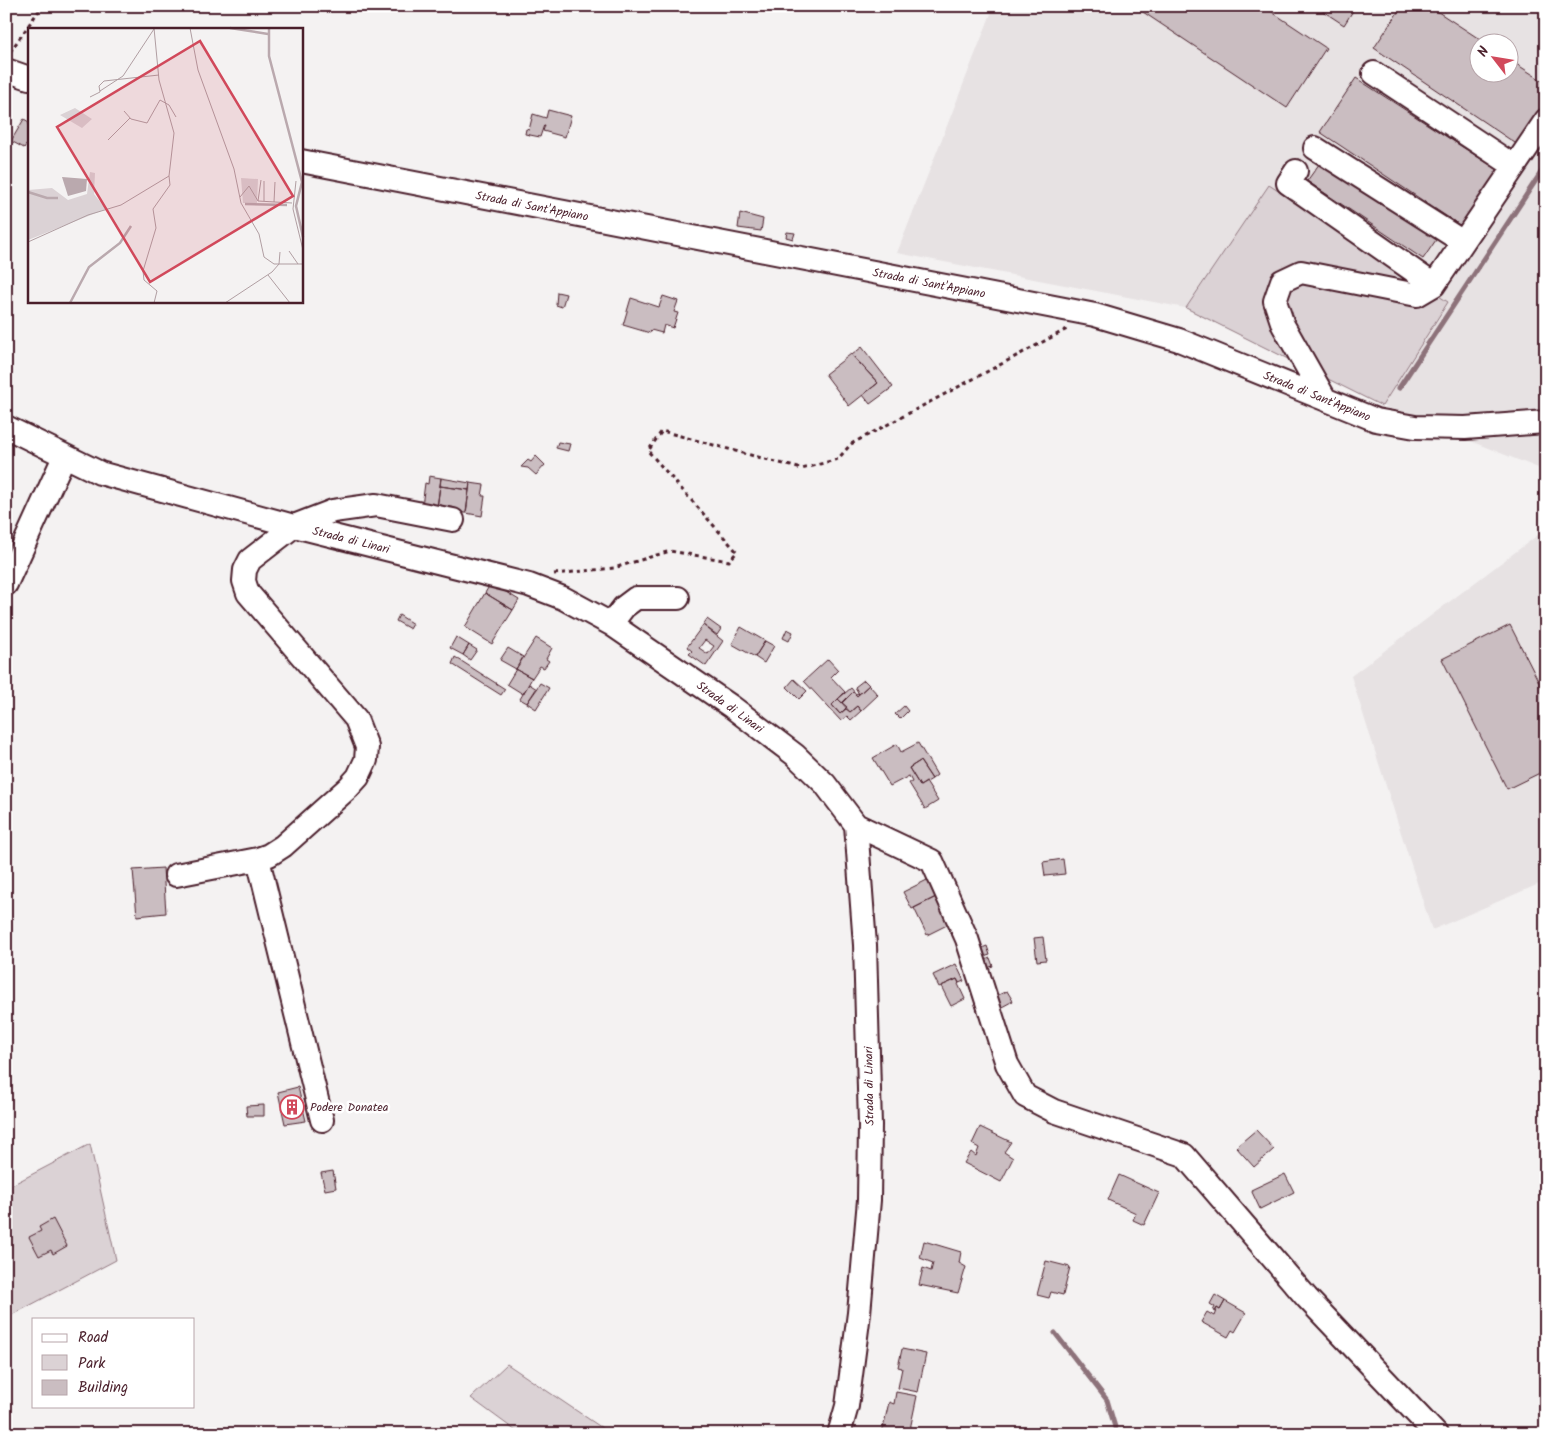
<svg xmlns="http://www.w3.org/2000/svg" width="1552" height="1440" viewBox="0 0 1552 1440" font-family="Kalam,sans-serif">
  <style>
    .built { fill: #e7e2e3; fill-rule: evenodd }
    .green { fill: #dbd2d5; stroke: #927880 }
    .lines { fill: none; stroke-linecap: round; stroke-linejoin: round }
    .stream { stroke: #8d727a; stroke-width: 5 }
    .building { fill: #cabdc1; stroke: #4a1f2b; fill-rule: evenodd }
    .minor-casing { stroke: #4a1f2b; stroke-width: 26 }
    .path { stroke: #4a1f2b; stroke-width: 3; stroke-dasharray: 4 4; stroke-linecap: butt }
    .minor { stroke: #fff; stroke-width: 22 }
    .labels { text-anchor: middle; stroke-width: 5; stroke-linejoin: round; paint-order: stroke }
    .street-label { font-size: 12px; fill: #4a1f2b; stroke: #fff }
    .poi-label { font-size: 12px; fill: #4a1f2b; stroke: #fff; text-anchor: start }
    .inset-river { fill: none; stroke: #baa9ae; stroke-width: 2.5 }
    .inset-road { fill: none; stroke: #b09ea2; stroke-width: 1 }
    .view { fill: #d1495b; fill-opacity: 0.15; stroke: #d1495b; stroke-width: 2.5 }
    .inset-edge { fill: none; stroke: #4a1f2b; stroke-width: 2.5 }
  </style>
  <rect width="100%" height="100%" fill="#f4f2f2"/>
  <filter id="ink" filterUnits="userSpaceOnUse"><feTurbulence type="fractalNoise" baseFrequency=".02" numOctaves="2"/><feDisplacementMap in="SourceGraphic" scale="10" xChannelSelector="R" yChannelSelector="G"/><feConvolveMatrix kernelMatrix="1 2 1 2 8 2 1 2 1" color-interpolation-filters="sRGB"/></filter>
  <g filter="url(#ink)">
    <path class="built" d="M994,6H1546V471L1382,406L1185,308L897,253ZM1480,42H1510V72H1480Z
      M1546,529V881L1432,930L1351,676Z"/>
    <path class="green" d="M1269,185L1448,302L1382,406L1186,308Z
      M90,1144L116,1260L6,1318V1188Z
      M507,1364L611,1434H520L471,1398Z"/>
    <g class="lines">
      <path class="stream" d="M1399,388L1546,165
        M1055,1333L1107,1400L1117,1434"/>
    </g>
    <path class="building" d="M1134,6H1263L1326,48L1287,108Z
      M1315,6H1356L1344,25Z
      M1402,6H1429L1484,42H1480V72H1510V60L1546,83V104L1518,145L1374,48Z
      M1356,78L1501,172L1464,228L1320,132Z
      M548,110L571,116L565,137L543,131L545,125H544L540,137L525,134L526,129L529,130L533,114L546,118Z
      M24,119L29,122V147L26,145L24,148L11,141Z
      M1322,160L1438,237L1423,259L1307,181Z
      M740,213L763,219L761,231L738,228Z
      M787,232L795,233L793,239L786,237Z
      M557,292L566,294L562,307L556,305Z
      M663,296L678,301L674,312L678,313L673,328L664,325L662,333L651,330L650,333L623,325L631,298L659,307Z
      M862,347L893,387L870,404L863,395L878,383L852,355Z
      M851,354L878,383L849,406L825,374Z
      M558,442L570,444L568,451L556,448Z
      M536,456L545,465L536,475L528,468L521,467L528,460L531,462Z
      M429,476L441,478L437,508L422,506L425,483L428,484Z
      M441,478L470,483L469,490L440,486Z
      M470,483L484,485L482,496H485L482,516L466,513Z
      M440,486L469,490L466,513H462L461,515L437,508Z
      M491,583L519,600L513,610L485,593Z
      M485,593L513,610L492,644L465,627Z
      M399,615L413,624L410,629L396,621Z
      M707,619L721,629L717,635L703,625Z
      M703,625L723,641L706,666L689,654L692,651L687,647ZM705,640L714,646L708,654L699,648Z
      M1510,625L1546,696V770L1507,789L1442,659Z
      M741,627L765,641L755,657L732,644Z
      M787,629L793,632L789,641L783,638Z
      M456,637L469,645L463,655L450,648Z
      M536,638L552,648L546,659L549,661L544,668L540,666L532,678L516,669Z
      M765,641L774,646L764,663L755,657Z
      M469,645L477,650L470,660L463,655Z
      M508,648L523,657L516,669L500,660Z
      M455,657L505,689L501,695L452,664Z
      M828,659L838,670L831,677L845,692L832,705L840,714L846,709L850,712L857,706L861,711L851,720L847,716L841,721L804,681Z
      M516,669L532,678L523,694L507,684Z
      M794,679L807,691L799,699L787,687Z
      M864,680L869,685L859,694L855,687Z
      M540,683L549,688L536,709L527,703Z
      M529,684L537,689L527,703L520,699Z
      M869,685L878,695L861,711L857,706L850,712L842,703L853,692L857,696Z
      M851,688L856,694L858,693L859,694L857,696L853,692L842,703L838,699Z
      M838,699L847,707L840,714L832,705Z
      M904,706L908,711L900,719L895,714Z
      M918,743L937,775L932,779L920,761L909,768L920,786L926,782L938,801L925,809L909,783L912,782L909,776L890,786L873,758L897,744L901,752Z
      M920,761L932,779L920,786L909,768Z
      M1063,859L1065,874L1045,876L1043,862Z
      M163,868L166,913L137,916L133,870Z
      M929,879L938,896L912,909L903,892Z
      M938,896L951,923L927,935L914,908Z
      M1043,937L1046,960L1037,961L1034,938Z
      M987,946L990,955L977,959L982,948Z
      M990,958L993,966L984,969L981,962Z
      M956,964L964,981L959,983L957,979L939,987L933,975Z
      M957,979L959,983L958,984L965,999L951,1006L941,986Z
      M1007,991L1013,1001L1000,1008L994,997Z
      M298,1087L306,1121L285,1124L278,1092Z
      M264,1105V1116H247L246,1106Z
      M980,1127L1011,1142L1004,1152L1013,1158L1001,1182L964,1163L971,1152L976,1156L979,1148L972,1144Z
      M1256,1130L1274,1149L1254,1167L1236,1147Z
      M333,1171L336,1188L325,1190L321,1173Z
      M1285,1174L1294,1192L1260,1209L1251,1190Z
      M1119,1175L1159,1193L1144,1225L1133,1220L1136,1213L1108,1200Z
      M53,1219L67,1246L53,1254L51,1250L39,1256L29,1237L41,1231L39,1227Z
      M924,1241L961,1252L959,1263L966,1267L958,1293L919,1285L923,1268L931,1271L933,1263L920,1258Z
      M1046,1261L1070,1267L1063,1295L1051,1292L1049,1298L1037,1295Z
      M1215,1295L1225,1301L1220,1310L1217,1308L1215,1312L1213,1311L1215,1307L1210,1304Z
      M1225,1301L1246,1313L1235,1332L1232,1330L1228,1337L1201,1322L1207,1312L1214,1316L1217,1308L1220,1310Z
      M902,1349L926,1354L918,1392L898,1388L902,1368L898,1367Z
      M896,1392L917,1396L909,1434L882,1433L889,1402L894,1404Z"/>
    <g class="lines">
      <g class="minor-casing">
        <path id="minor" d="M6,70L29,78
          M1374,73L1514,166
          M1315,148L1463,242
          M301,161L1095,315L1179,340L1376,420L1415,427L1465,428L1546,422
          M1296,171L1288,183L1434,285
          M1325,399L1283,325L1275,301L1282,281L1301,272L1417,295L1434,285L1546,120
          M6,427L100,473L294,526L529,585L563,598L611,624L732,707L795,755L825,784L856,825L865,945L870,1125L869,1200L859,1313L847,1406L839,1434
          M6,584L64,457
          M611,624L624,607L636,598H678
          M856,825L932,861L967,939L1007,1064L1025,1096L1054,1111L1184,1155L1307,1298L1436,1434
          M258,859L322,1120
          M176,875L258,859L269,855L283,846L348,788L358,777L366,760L367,747L356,719L248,593L244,581L245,570L250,560L294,526L333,511L376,505L453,520"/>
      </g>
      <path class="path" d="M10,52L42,6
        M554,574L614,568L670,551L729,561L737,552L648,451L662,431L802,469L838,459L851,444L1069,328"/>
      <use href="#minor" class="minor"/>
    </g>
  </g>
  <defs>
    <g id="building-ring" transform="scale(1.25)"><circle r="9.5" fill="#fff" stroke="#d1495b" stroke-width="1.5"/><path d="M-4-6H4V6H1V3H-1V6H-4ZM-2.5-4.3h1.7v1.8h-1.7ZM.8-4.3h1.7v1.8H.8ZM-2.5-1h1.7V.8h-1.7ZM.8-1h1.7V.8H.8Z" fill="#d1495b"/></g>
  </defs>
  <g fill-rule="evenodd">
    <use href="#building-ring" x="292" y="1107"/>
  </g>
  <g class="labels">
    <g class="street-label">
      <text transform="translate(532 206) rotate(11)" y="4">Strada di Sant'Appiano</text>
      <text transform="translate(929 283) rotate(11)" y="4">Strada di Sant'Appiano</text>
      <text transform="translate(1317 396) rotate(22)" y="4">Strada di Sant'Appiano</text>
      <text transform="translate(351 540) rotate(14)" y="4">Strada di Linari</text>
      <text transform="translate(730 707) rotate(36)" y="4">Strada di Linari</text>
      <text transform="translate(869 1086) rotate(-91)" y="4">Strada di Linari</text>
    </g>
    <g class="poi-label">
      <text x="310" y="1111">Podere Donatea</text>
    </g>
  </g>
  <g transform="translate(28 28)">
    <rect width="275" height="275" fill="#f4f2f2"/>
    <path d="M47,80L64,91L54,100L32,87ZM62,144L67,145L66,166L78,181L0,212V162L24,160L40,172L59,166ZM213,150L230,151L229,175H215Z" fill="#dbd2d5"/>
    <path d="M34,149L59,151L58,163L40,168Z" fill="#baa9ae"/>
    <path class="inset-river" d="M202,0L240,6M241,0V28L274,154L268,178L275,209M0,164L19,170H30M217,176L259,177M42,275L61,239L92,215L103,198"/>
    <path class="inset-road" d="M162,0L170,42L206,141L213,175L231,206L236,229L246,236H275M72,63L95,48L126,1M62,69L72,64L71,58L76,53L131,47M96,83L103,91L119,95L132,72L141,77L148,89M80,112L102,90M268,153L265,181L275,222M212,169L221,158L230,173M230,173L264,175M230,173L233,152M236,173V153M246,174L247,154M0,214L60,187L93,177L141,148L146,105L131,52L126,0M261,223L270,236M240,247L262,275M126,275L129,263L116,252L115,243L128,200L125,181L142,157L141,148M197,275L244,244L251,236L252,224"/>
    <path class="view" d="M172,13L265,168L122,254L29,99Z"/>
    <rect width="275" height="275" class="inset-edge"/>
  </g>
  <rect width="1552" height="1440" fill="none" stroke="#fff" stroke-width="25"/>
  <rect x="12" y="12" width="1527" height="1415" fill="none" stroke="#4a1f2b" stroke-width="2" filter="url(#ink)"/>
  <rect x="32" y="1318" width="162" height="90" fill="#ffffff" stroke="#b7a5aa"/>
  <rect x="42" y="1334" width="25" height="8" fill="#ffffff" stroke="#b7a5aa"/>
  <text x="78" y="1342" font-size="15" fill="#4a1f2b">Road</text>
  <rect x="42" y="1355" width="25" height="15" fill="#dbd2d5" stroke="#b7a5aa"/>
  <text x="78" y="1368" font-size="15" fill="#4a1f2b">Park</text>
  <rect x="42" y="1380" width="25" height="15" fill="#cabdc1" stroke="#b7a5aa"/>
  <text x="78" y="1392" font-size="15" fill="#4a1f2b">Building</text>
  <g transform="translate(1494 58) rotate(301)"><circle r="24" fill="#ffffff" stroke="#b7a5aa"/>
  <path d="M0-4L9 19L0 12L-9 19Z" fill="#d1495b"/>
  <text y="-8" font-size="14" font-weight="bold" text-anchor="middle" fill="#4a1f2b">N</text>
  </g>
</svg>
